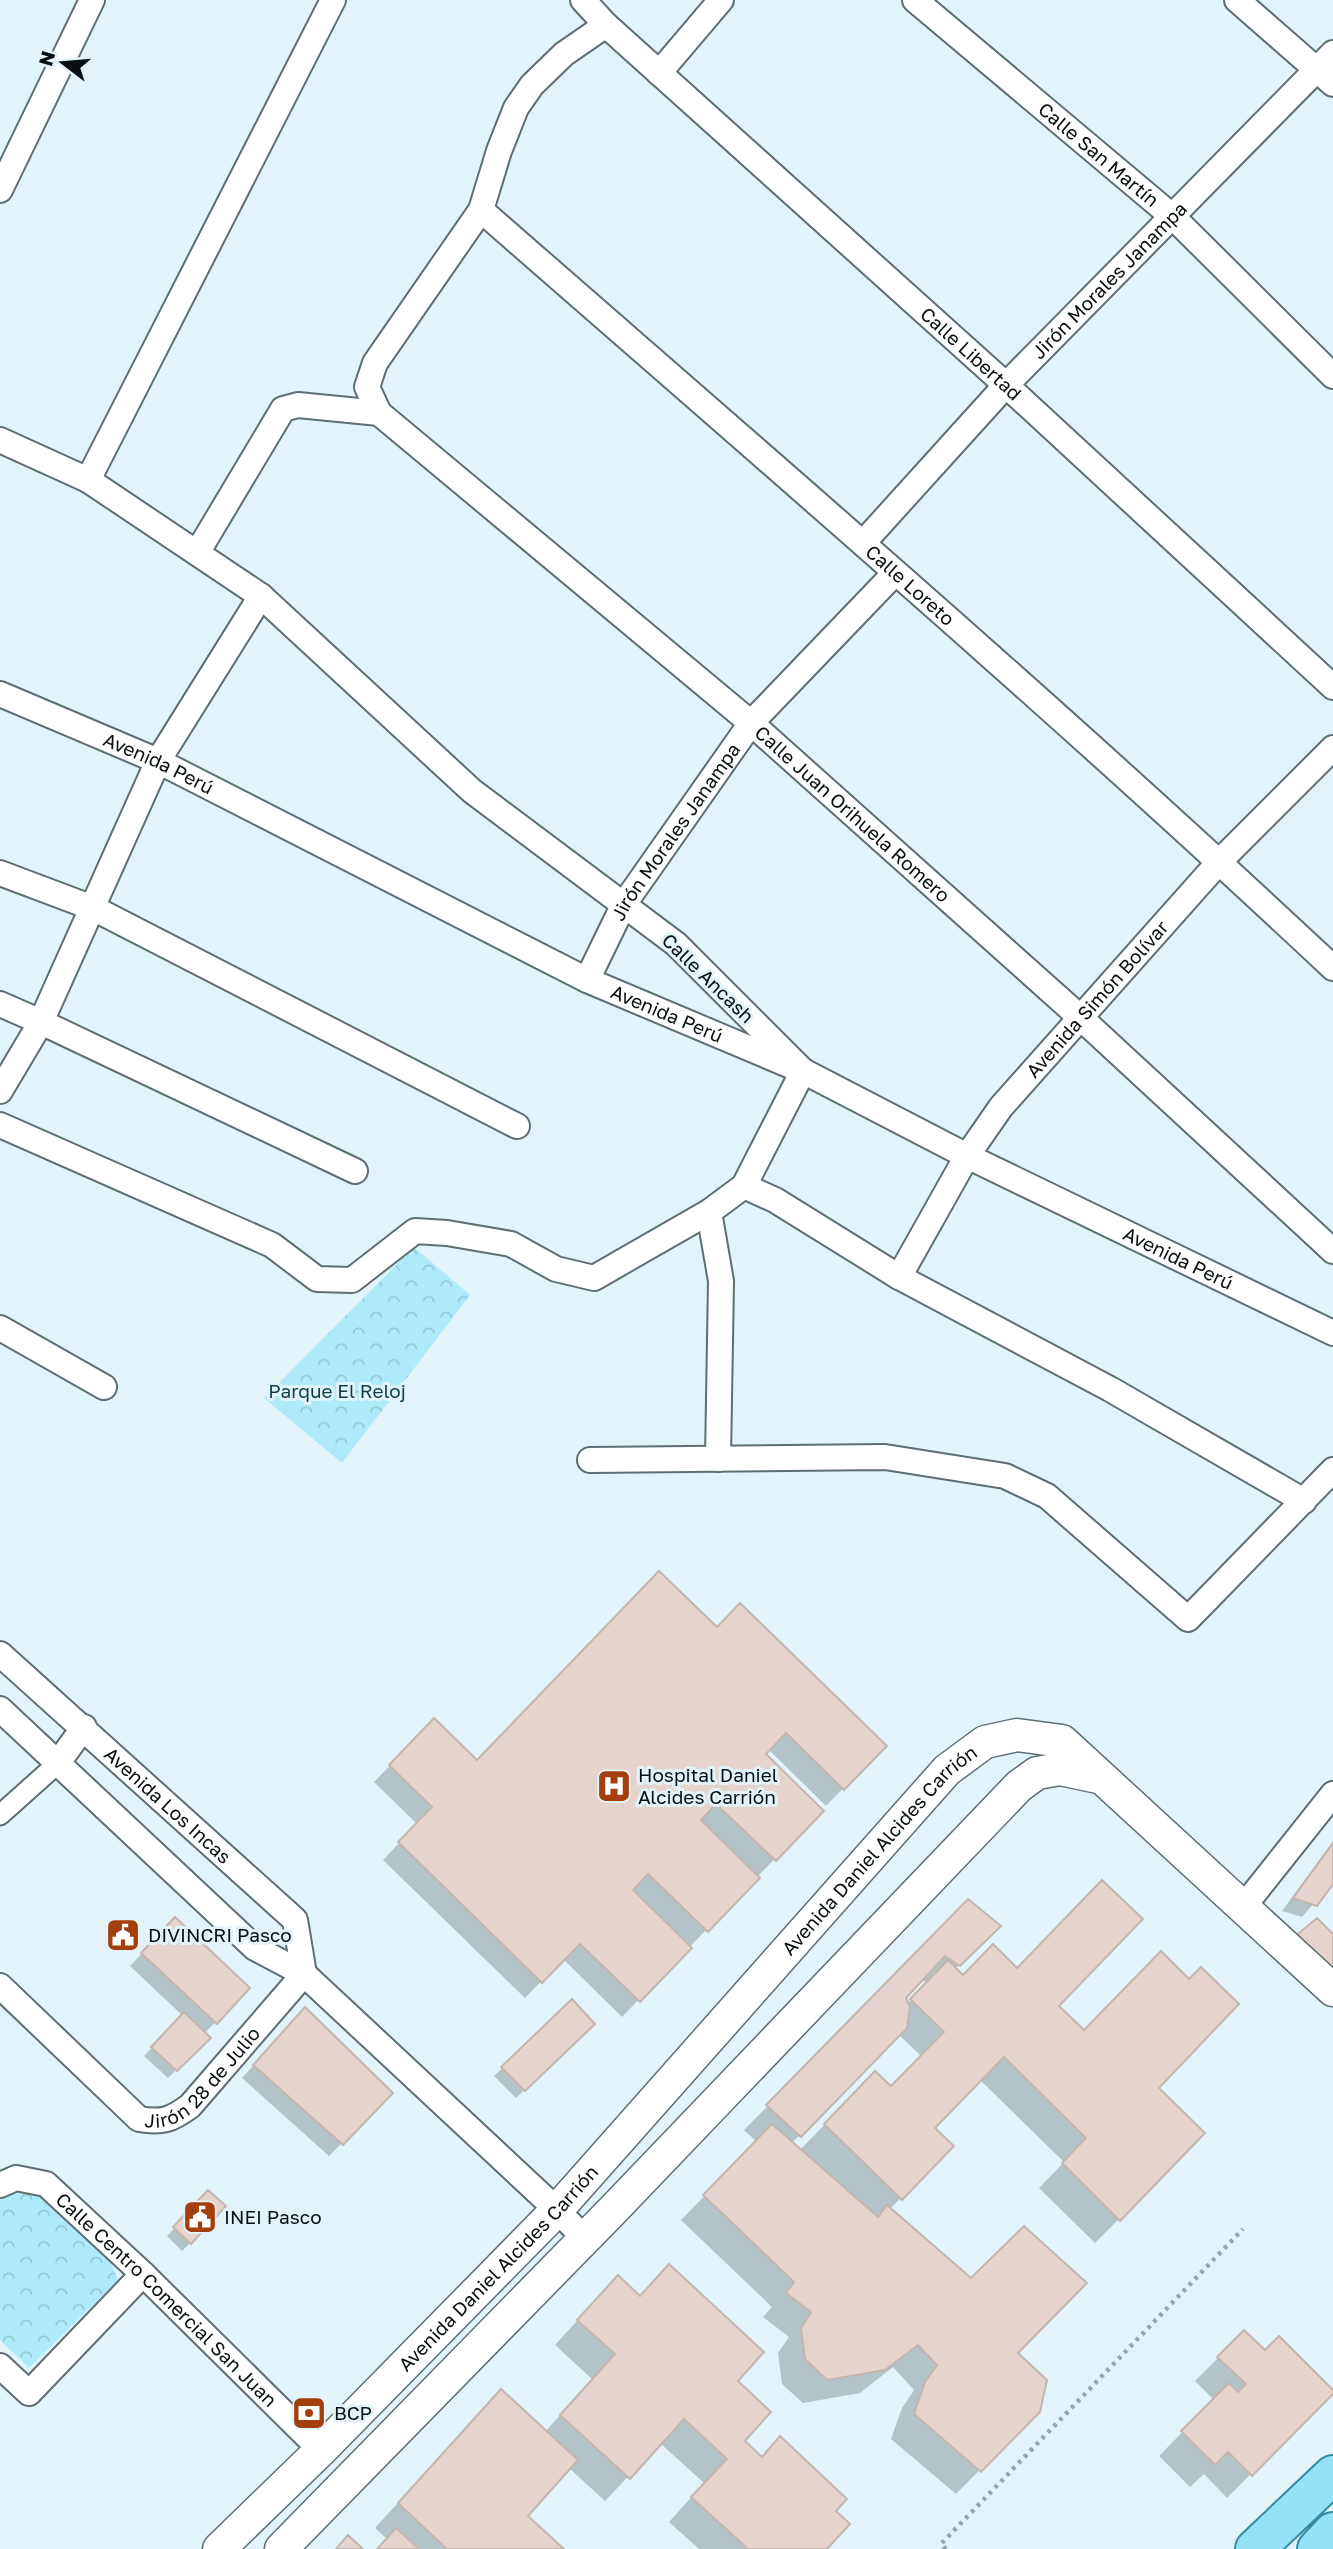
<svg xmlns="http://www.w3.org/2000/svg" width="1333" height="2549" viewBox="0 0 1333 2549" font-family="'Golos Text',sans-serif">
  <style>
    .park { fill: url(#park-crowns) }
    .shadow { fill: #0003; fill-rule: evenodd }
    .building { fill: #e5d4ce; stroke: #c5b5af; stroke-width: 2 }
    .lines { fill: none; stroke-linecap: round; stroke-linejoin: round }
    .pedestrian-casing { stroke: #5e6e73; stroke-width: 23 }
    .minor-casing { stroke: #5e6e73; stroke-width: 28 }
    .tertiary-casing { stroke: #5e6e73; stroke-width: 35 }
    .primary-casing { stroke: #348ba1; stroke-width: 42 }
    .path { stroke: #98a6aa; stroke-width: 4.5; stroke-dasharray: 3.5 5; stroke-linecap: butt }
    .pedestrian { stroke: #fff; stroke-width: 19 }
    .minor { stroke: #fff; stroke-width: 24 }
    .tertiary { stroke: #fff; stroke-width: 32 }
    .primary { stroke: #93e2f5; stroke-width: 38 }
    .labels { text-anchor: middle; stroke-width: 6; stroke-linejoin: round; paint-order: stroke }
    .street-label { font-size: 19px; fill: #080f10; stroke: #e2f4fa }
    .park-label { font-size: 19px; fill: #0b3e4a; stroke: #e2f4fa }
    .poi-label { font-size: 19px; fill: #080f10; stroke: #e2f4fa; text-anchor: start }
  </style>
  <defs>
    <pattern id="park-crowns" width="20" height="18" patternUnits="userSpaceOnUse" patternTransform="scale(1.75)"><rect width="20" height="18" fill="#afeafb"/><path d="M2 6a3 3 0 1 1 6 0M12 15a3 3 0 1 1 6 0" fill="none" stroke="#95c8d6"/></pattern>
  </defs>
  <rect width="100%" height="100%" fill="#e2f4fa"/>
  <path class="park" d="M414,1247L470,1295L342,1463L264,1398Z
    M14,2186L34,2190L106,2250L118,2280L29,2368L0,2340V2194Z"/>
  <path class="shadow" d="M716,1630L884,1746L826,1806L768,1749L763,1754L821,1811L622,2017L563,1959L525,1998L383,1860L417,1824L374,1782L434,1720L477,1762Z
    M1333,1841V1881L1302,1917L1282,1911Z
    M968,1902L998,1926L955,1969L963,1977L1056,2006L1083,2033L1156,2088L1119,2219L1095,2243L1039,2188L1064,2162L980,2080L933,2128L951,2146L890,2209L1016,2353L1038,2411L956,2494L891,2439L902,2408L914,2390L893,2367L860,2393L803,2403L782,2384L778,2353L789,2337L763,2317L772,2307L681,2220L757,2142L744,2130ZM921,1979L927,1983L907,2004L904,1998ZM898,2034L922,2057L891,2088L875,2073L799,2151L791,2144Z
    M162,1932L248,1988L204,2034L208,2038L168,2078L144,2056L183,2016L130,1966Z
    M572,2001L593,2024L516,2098L494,2076Z
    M293,2022L391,2093L329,2156L242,2078Z
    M208,2193L190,2243L182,2251L167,2236Z
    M595,2301L735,2381L742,2441L761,2458L780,2439L833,2511L824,2549H699L669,2522L704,2483L660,2443L605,2501L569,2468L525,2516L561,2549H377L387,2539L375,2528L478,2415L545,2432L592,2379L555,2345Z
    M1244,2332L1265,2352L1332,2392L1227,2498L1204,2474L1190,2487L1159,2456L1214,2400L1195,2381Z"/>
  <path class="building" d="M659,1571L717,1627L740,1603L887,1746L844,1790L786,1733L766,1754L824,1811L776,1861L716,1804L701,1820L760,1878L708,1932L648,1874L633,1890L692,1948L640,2002L580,1944L542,1983L398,1842L432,1807L389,1765L434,1718L477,1760Z
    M1333,1843V1884L1317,1906L1293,1898Z
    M1102,1880L1143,1919L1059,2006L1084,2030L1161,1951L1189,1979L1201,1967L1239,2004L1159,2088L1205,2133L1120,2221L1062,2163L1086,2138L1004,2057L935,2128L954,2146L902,2200L824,2124L875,2071L891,2086L944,2032L910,1999L948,1960L963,1975L993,1944L1017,1968Z
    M968,1899L1001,1926L960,1966L945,1956L906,1998L910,2007L907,2028L801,2137L766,2105Z
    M175,1917L250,1988L217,2024L141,1953Z
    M1317,1918L1333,1934V1974L1293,1938Z
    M572,1999L595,2024L525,2091L501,2067Z
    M305,2007L393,2093L343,2145L253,2065Z
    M184,2012L211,2038L177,2071L151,2047Z
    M772,2124L878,2217L887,2205L971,2278L1024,2226L1087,2283L1018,2353L1047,2380L1040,2412L981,2472L914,2414L925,2382L937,2365L918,2345L885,2370L827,2380L805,2359L801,2328L811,2312L786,2293L794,2282L703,2195Z
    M208,2190L226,2206L191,2244L173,2227Z
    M669,2264L764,2352L738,2381L771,2412L745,2441L762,2457L780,2436L847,2499L836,2511L850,2524L827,2549H748L691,2497L727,2459L684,2419L630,2479L560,2415L615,2354L577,2320L618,2275L640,2296Z
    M1244,2330L1265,2350L1279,2336L1333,2390V2394L1252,2476L1228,2452L1215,2465L1181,2431L1229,2383L1238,2392L1246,2384L1217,2357Z
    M501,2389L578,2460L528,2516L564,2549H447L398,2503Z
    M396,2528L419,2549H377Z
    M348,2535L363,2549H336Z"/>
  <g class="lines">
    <g class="pedestrian-casing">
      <path id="pedestrian" d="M0,1815L57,1764"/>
    </g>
    <g class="minor-casing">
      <g id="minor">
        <path id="s1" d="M583,0L606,25L1006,385L1333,687"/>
        <path id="s2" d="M915,0L1173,217L1333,376"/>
        <path d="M1237,0L1333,84"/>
        <path id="s3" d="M606,25L564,54L532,85L516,108L499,151L481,210L375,363L367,387L379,413L751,723L1082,1019L1333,1251"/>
        <path d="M659,73L721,0"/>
        <path d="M0,190L92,0"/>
        <path id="s4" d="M481,210C767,460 1056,708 1333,968"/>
        <path d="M0,440L88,480L333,0"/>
        <path id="s5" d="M863,543L1006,385L1333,53"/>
        <path d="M197,553L283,409L298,405L379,413"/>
        <path id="s6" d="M0,694L158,761L587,980L803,1071L967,1156L1333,1333"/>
        <path d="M0,873L93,908L517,1126"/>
        <path id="s7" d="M587,980L624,904L751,723L895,573"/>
        <path d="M0,1004L41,1022L355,1171"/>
        <path d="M0,1091L41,1022L158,761L261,596"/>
        <path d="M0,1125L272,1245L317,1279L352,1280L415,1231L447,1233L511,1244L556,1269L594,1278L709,1212L744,1186L803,1071L676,944L472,791L261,596L88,480"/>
        <path d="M744,1186L775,1200L899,1277L1110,1389L1304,1501"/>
        <path d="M709,1212L721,1281L718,1459"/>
        <path id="s8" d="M899,1277L967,1156L1001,1107L1219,862L1333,748"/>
        <path d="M0,1328L104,1387"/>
        <path d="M590,1460L885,1457L1005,1476L1047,1496L1188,1619L1333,1470"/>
        <path id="s9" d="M0,1654L295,1920L304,1974"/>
        <path d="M0,1709L255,1948L304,1974L557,2210L585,2239"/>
        <path d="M57,1764L84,1727"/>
        <path d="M1244,1906L1333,1794"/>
        <path id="s10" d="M0,1986L139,2119C162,2123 171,2120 190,2106L304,1974"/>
        <path id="s11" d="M0,2185L16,2178L46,2184L143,2274L321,2450"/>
        <path d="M0,2366L29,2393L143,2274"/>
      </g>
    </g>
    <g class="tertiary-casing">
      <g id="tertiary">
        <path id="s12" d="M219,2549L321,2450L557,2210L947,1770L985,1742L1017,1735L1062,1741L1333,1990"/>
        <path d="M281,2549L613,2210L1019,1786L1037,1773L1060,1769L1098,1777"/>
      </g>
    </g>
    <g class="primary-casing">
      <path id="primary" d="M1255,2549L1333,2475
        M1317,2549L1333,2532"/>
    </g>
    <path class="path" d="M946,2549L941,2544L1243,2229"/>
    <use href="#pedestrian" class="pedestrian"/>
    <use href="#minor" class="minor"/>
    <use href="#tertiary" class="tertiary"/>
    <use href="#primary" class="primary"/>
  </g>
  <defs>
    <g id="hospital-square" transform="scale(1.75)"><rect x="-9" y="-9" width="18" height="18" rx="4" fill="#a33e0d" stroke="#e2f4fa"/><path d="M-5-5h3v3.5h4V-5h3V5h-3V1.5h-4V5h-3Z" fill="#fff"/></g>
    <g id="civic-square" transform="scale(1.75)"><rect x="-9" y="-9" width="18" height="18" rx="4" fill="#a33e0d" stroke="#e2f4fa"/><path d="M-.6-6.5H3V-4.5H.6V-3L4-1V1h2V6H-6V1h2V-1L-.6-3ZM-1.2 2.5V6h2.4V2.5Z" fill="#fff"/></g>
    <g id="bank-square" transform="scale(1.75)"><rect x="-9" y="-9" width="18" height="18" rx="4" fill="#a33e0d" stroke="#e2f4fa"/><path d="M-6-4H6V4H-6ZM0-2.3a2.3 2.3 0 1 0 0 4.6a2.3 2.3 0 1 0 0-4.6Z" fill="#fff"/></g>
  </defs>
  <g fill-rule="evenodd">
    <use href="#hospital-square" x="614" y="1786"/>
    <use href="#civic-square" x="123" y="1935"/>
    <use href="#civic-square" x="200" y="2217"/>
    <use href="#bank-square" x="309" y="2413"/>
  </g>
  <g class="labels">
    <g class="street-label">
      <text dy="7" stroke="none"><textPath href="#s2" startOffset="240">Calle San Martín</textPath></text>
      <text dy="7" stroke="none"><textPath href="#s5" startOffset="360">Jirón Morales Janampa</textPath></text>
      <text dy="7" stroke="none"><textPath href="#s1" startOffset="525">Calle Libertad</textPath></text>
      <text dy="7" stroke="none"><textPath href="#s4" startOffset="570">Calle Loreto</textPath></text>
      <text dy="7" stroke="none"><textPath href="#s6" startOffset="173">Avenida Perú</textPath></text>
      <text dy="7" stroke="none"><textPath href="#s3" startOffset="1092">Calle Juan Orihuela Romero</textPath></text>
      <text dy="7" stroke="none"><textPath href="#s7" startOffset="173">Jirón Morales Janampa</textPath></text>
      <text transform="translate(708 978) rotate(44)" y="7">Calle Ancash</text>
      <text dy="7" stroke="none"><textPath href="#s8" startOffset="343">Avenida Simón Bolívar</textPath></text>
      <text dy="7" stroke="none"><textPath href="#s6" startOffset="740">Avenida Perú</textPath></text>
      <text dy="7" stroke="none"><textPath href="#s6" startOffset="1307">Avenida Perú</textPath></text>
      <text dy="7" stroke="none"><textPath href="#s9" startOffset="226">Avenida Los Incas</textPath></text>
      <text dy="7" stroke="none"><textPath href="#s12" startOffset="962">Avenida Daniel Alcides Carrión</textPath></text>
      <text dy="7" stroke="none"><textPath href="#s10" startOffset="273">Jirón 28 de Julio</textPath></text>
      <text dy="7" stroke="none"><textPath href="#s12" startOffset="396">Avenida Daniel Alcides Carrión</textPath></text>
      <text dy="7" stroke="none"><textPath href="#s11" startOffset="215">Calle Centro Comercial San Juan</textPath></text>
    </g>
    <g class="park-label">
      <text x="337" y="1398">Parque El Reloj</text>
    </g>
    <g class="poi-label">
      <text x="638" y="1782">Hospital Daniel<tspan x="638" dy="22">Alcides Carrión</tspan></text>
      <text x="148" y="1942">DIVINCRI Pasco</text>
      <text x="224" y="2224">INEI Pasco</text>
      <text x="334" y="2420">BCP</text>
    </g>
  </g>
  <g transform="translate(63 63) rotate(286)" stroke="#e2f4fa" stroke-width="5" paint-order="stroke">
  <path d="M0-5L12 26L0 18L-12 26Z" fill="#080f10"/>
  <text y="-10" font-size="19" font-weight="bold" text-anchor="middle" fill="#080f10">N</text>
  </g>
</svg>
